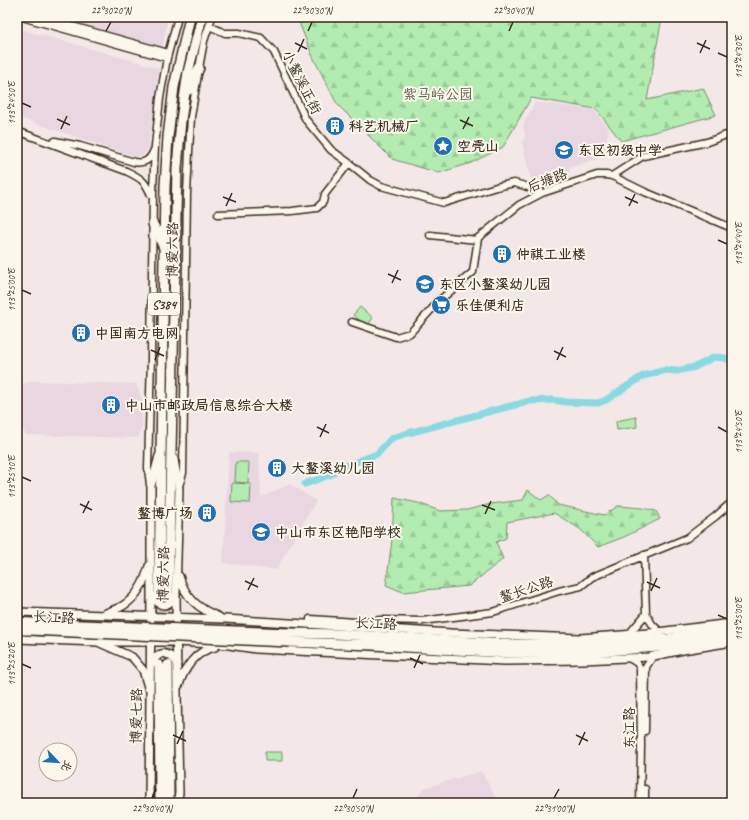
<svg xmlns="http://www.w3.org/2000/svg" width="749" height="820" viewBox="0 0 749 820" font-family="Caveat,'LXGW WenKai TC',sans-serif">
  <style>
    .built { fill: #e9d6e1 }
    .green { fill: #b2ecb1; stroke: #768b68 }
    .forest { fill: url(#forest-firs); stroke: #768b68 }
    .lines { fill: none; stroke-linecap: round; stroke-linejoin: round }
    .river { stroke: #88d9e2; stroke-width: 7 }
    .highway-tunnel { stroke: #cec2bf; stroke-width: 9; stroke-dasharray: 9 4.5; stroke-linecap: butt }
    .minor-casing { stroke: #3b2a1e; stroke-width: 9 }
    .major-casing { stroke: #3b2a1e; stroke-width: 10 }
    .highway-casing { stroke: #3b2a1e; stroke-width: 12 }
    .minor { stroke: #fbf7ec; stroke-width: 6 }
    .major { stroke: #fbf7ec; stroke-width: 7 }
    .highway { stroke: #fbf7ec; stroke-width: 9 }
    .highway-bridge-casing { stroke: #3b2a1e; stroke-width: 12; stroke-linecap: butt }
    .highway-bridge { stroke: #fbf7ec; stroke-width: 9 }
    .ticks { fill: none; stroke: #3b2a1e; stroke-width: 1.5 }
    .labels { text-anchor: middle; stroke-width: 4; stroke-linejoin: round; paint-order: stroke }
    .shield { fill: #fbf7ec; stroke: #75685c; stroke-width: 1 }
    .shield-label { font-size: 13px; font-weight: bold; fill: #3b2a1e }
    .street-label { font-size: 14px; fill: #3b2a1e; stroke: #fbf7ec }
    .park-label { font-size: 14px; fill: #595a43; stroke: #fbf7ec }
    .poi-label { font-size: 14px; font-weight: bold; fill: #3b2a1e; stroke: #fbf7ec; text-anchor: start }
    .neatline { fill: none; stroke: #3b2a1e; stroke-width: 1.5 }
    .ticks-label { font-size: 10px; text-anchor: middle; fill: #3b2a1e }
  </style>
  <defs>
    <pattern id="forest-firs" width="22" height="20" patternUnits="userSpaceOnUse"><rect width="22" height="20" fill="#b2ecb1"/><path d="M5 1l3.5 6h-7zM16 11l3.5 6h-7z" fill="#9acb98"/></pattern>
  </defs>
  <rect width="100%" height="100%" fill="#f3e8e7"/>
  <filter id="ink" filterUnits="userSpaceOnUse"><feTurbulence type="fractalNoise" baseFrequency=".025" numOctaves="2"/><feDisplacementMap in="SourceGraphic" scale="8" xChannelSelector="R" yChannelSelector="G"/><feConvolveMatrix kernelMatrix="1 2 1 2 8 2 1 2 1" color-interpolation-filters="sRGB"/></filter>
  <g filter="url(#ink)">
    <path class="built" d="M48,17H168L162,49Z
      M17,28L159,68L148,149L143,155L136,157L17,117Z
      M535,102L594,110L609,129L603,157L569,168L570,178L533,187L522,143L525,136L523,125Z
      M33,381L136,384L142,400V427L138,438L26,435L19,424L22,384Z
      M229,452L259,453L261,497L290,484L316,501L276,570L223,563Z
      M481,771L499,803H412L424,788Z"/>
    <path class="green" d="M360,307L373,318L367,326L353,315Z
      M636,417L637,427L617,430L616,421Z
      M236,462H249L248,483L235,482Z
      M232,483L251,484L250,503L231,502Z
      M265,752H282V761H265Z"/>
    <path class="forest" d="M303,17H662L647,100L703,88L716,115L621,141L596,109L531,98L503,147L471,163L439,173L392,159L337,104L313,57L300,25Z
      M528,490L541,500L549,495L558,505L604,515L618,506L643,508L656,511L660,519L624,537L598,547L580,529L554,513L507,522L506,538L496,542L503,559L469,586L403,592L386,585L392,540L394,498L418,503L440,511L467,510L491,504L523,500Z"/>
    <g class="lines">
      <path class="river" d="M305,484L332,474L337,469L377,454L392,438L398,436L408,433L530,401L553,400L566,402L598,403L606,400L643,376L666,370L676,371L695,367L714,357L725,358L732,361"/>
      <path class="highway-tunnel" d="M159,595V665
        M168,665V596"/>
      <g class="minor-casing">
        <path id="minor" d="M22,17L167,58
          M40,17L168,53
          M209,26L225,33H239L261,38L274,52L306,120L331,150L349,163L370,180L381,186L444,203L496,187L514,183L525,186L542,193
          M17,131L126,171C140,178 145,180 151,195
          M55,141L80,146L134,162C145,164 150,160 154,150
          M612,176L643,156L707,142L732,133
          M218,214L292,211L317,208L323,202L325,194L349,163
          M430,235L477,240
          M352,322L396,337L410,333L440,300L473,272L478,238L519,205L542,193L597,175H606L612,176L645,192L732,228
          M150,485L148,468L151,358L153,191L155,146L160,98L167,58L178,17
          M179,486L183,473L187,193L189,152L191,117L199,68L204,41L212,17
          M646,614L652,624L660,632
          M310,624V619L356,622L381,620L422,621L493,612L559,591L581,586L592,577L687,538L716,516L732,502
          M629,634L646,614L644,555
          M629,658L637,663L640,668L641,745L640,803
          M645,731L646,667L652,658L654,656
          M645,803V789"/>
      </g>
      <g class="major-casing">
        <path id="major" d="M174,459L179,489L176,594L177,693L179,793L177,803
          M179,576C185,598 199,609 219,617
          M152,595C160,609 169,608 176,594
          M17,612L225,619L451,633L580,638L649,633L732,623
          M104,614C110,611 118,609 124,605C138,596 145,581 149,566
          M17,639L98,642H177L229,645L256,649L505,661L582,660L649,657L683,650L732,642
          M100,643L132,657L143,670L148,687
          M151,665C159,650 167,650 177,663
          M179,685C184,668 197,650 215,647
          M149,803L151,595V486L159,456"/>
      </g>
      <g class="highway-casing">
        <path id="highway" d="M189,90L199,68
          M153,224L163,246
          M159,593L165,186L168,137L174,87L190,17
          M168,595L177,168L181,120L188,72L202,17
          M17,622L31,623
          M17,630H30
          M290,633L336,634L506,644H582L668,639L732,628
          M289,642L373,645L507,653H580L671,646L732,636
          M159,665L160,803
          M168,665L169,803"/>
      </g>
      <use href="#minor" class="minor"/>
      <use href="#major" class="major"/>
      <use href="#highway" class="highway"/>
      <g class="highway-bridge-casing">
        <path id="highway-bridge" d="M31,623L290,633
          M30,630L289,642"/>
      </g>
      <use href="#highway-bridge" class="highway-bridge"/>
    </g>
  </g>
  <path class="ticks" d="M106,31L111,22M308,31L312,22M509,31L513,22M295,43L307,49M697,43L710,49M298,52L304,39M700,53L706,40M718,53L727,57M22,103L31,107M57,119L70,125M460,120L473,126M61,129L67,116M463,129L469,117M223,197L236,202M625,197L638,203M226,206L232,193M629,206L635,194M718,240L727,244M388,274L401,280M392,283L398,270M22,290L31,294M151,350L164,356M554,351L566,357M155,360L160,347M557,360L563,347M317,427L329,433M718,427L727,432M320,437L326,424M22,477L31,481M80,504L92,510M482,505L495,510M83,513L89,501M485,514L491,501M245,581L258,587M647,582L660,588M248,590L254,578M651,591L657,578M718,615L727,619M410,658L423,664M22,664L31,668M414,668L420,655M173,735L186,741M576,735L588,741M177,744L183,731M579,745L585,732M152,798L156,789M353,798L357,789M554,798L559,789"/>
  <defs>
    <g id="building-disc" transform="scale(1)"><circle r="9.5" fill="#1f6fb2" stroke="#fbf7ec"/><path d="M-4-6H4V6H1V3H-1V6H-4ZM-2.5-4.3h1.7v1.8h-1.7ZM.8-4.3h1.7v1.8H.8ZM-2.5-1h1.7V.8h-1.7ZM.8-1h1.7V.8H.8Z" fill="#fff"/></g>
    <g id="sight-disc" transform="scale(1)"><circle r="9.5" fill="#1f6fb2" stroke="#fbf7ec"/><path d="M0-6L1.8-2.2L6-1.7L2.9 1.2L3.7 5.4L0 3.3L-3.7 5.4L-2.9 1.2L-6-1.7L-1.8-2.2Z" fill="#fff"/></g>
    <g id="school-disc" transform="scale(1)"><circle r="9.5" fill="#1f6fb2" stroke="#fbf7ec"/><path d="M0-5L7-2L0 1L-7-2ZM-4 1L0 2.5L4 1V4Q0 6-4 4Z" fill="#fff"/></g>
    <g id="supermarket-disc" transform="scale(1)"><circle r="9.5" fill="#1f6fb2" stroke="#fbf7ec"/><path d="M-6-5.5h2.5l.6 2H6L4.5 2H-2.5L-4.4-4H-6ZM-1.5 3.2a1.3 1.3 0 1 0 .1 0ZM3 3.2a1.3 1.3 0 1 0 .1 0Z" fill="#fff"/></g>
  </defs>
  <g fill-rule="evenodd">
    <use href="#building-disc" x="335" y="126"/>
    <use href="#sight-disc" x="443" y="146"/>
    <use href="#school-disc" x="564" y="150"/>
    <use href="#building-disc" x="502" y="254"/>
    <use href="#school-disc" x="425" y="284"/>
    <use href="#supermarket-disc" x="441" y="305"/>
    <use href="#building-disc" x="81" y="333"/>
    <use href="#building-disc" x="111" y="405"/>
    <use href="#building-disc" x="277" y="468"/>
    <use href="#building-disc" x="207" y="513"/>
    <use href="#school-disc" x="261" y="532"/>
  </g>
  <g class="labels">
    <rect class="shield" x="148" y="293" width="32" height="22" rx="3"/>
    <g class="shield-label">
      <text x="164" y="309">S384</text>
    </g>
    <g class="street-label">
      <text transform="translate(302 82) rotate(63)" y="5">小鳌溪正街</text>
      <text transform="translate(547 180) rotate(-21)" y="5">后塘路</text>
      <text transform="translate(172 250) rotate(-89)" y="5">博爱六路</text>
      <text transform="translate(163 574) rotate(-89)" y="5">博爱六路</text>
      <text transform="translate(526 589) rotate(-18)" y="5">鳌长公路</text>
      <text transform="translate(54 617) rotate(3)" y="5">长江路</text>
      <text transform="translate(376 623) rotate(3)" y="5">长江路</text>
      <text transform="translate(136 716) rotate(-89)" y="5">博爱七路</text>
      <text transform="translate(629 728) rotate(-90)" y="5">东江路</text>
    </g>
    <g class="park-label">
      <text x="438" y="99">紫马岭公园</text>
    </g>
    <g class="poi-label">
      <text x="349" y="131">科艺机械厂</text>
      <text x="457" y="151">空壳山</text>
      <text x="578" y="155">东区初级中学</text>
      <text x="516" y="259">仲祺工业楼</text>
      <text x="439" y="289">东区小鳌溪幼儿园</text>
      <text x="455" y="310">乐佳便利店</text>
      <text x="95" y="338">中国南方电网</text>
      <text x="125" y="410">中山市邮政局信息综合大楼</text>
      <text x="291" y="473">大鳌溪幼儿园</text>
      <text x="193" y="518" text-anchor="end">鳌博广场</text>
      <text x="275" y="537">中山市东区艳阳学校</text>
    </g>
  </g>
  <rect width="749" height="820" fill="none" stroke="#fbf7ec" stroke-width="44"/>
  <g transform="translate(58 762) rotate(115)"><circle r="19" fill="#fbf7ec" stroke="#aea59a"/>
  <path d="M0-3L7 15L0 10L-7 15Z" fill="#1f6fb2"/>
  <text y="-6" font-size="11" font-weight="bold" text-anchor="middle" fill="#3b2a1e">北</text>
  </g>
  <rect x="22" y="22" width="705" height="776" class="neatline"/>
  <g class="ticks-label">
    <text x="111" y="14">22°30'20"N</text>
    <text x="312" y="14">22°30'30"N</text>
    <text x="513" y="14">22°30'40"N</text>
    <text transform="translate(738 57) rotate(-90)" y="4">113°24'30"E</text>
    <text transform="translate(11 103) rotate(-90)" y="4">113°24'50"E</text>
    <text transform="translate(738 244) rotate(-90)" y="4">113°24'40"E</text>
    <text transform="translate(11 290) rotate(-90)" y="4">113°25'00"E</text>
    <text transform="translate(738 432) rotate(-90)" y="4">113°24'50"E</text>
    <text transform="translate(11 477) rotate(-90)" y="4">113°25'10"E</text>
    <text transform="translate(738 619) rotate(-90)" y="4">113°25'00"E</text>
    <text transform="translate(11 664) rotate(-90)" y="4">113°25'20"E</text>
    <text x="152" y="812">22°30'40"N</text>
    <text x="353" y="812">22°30'50"N</text>
    <text x="554" y="812">22°31'00"N</text>
  </g>
</svg>
